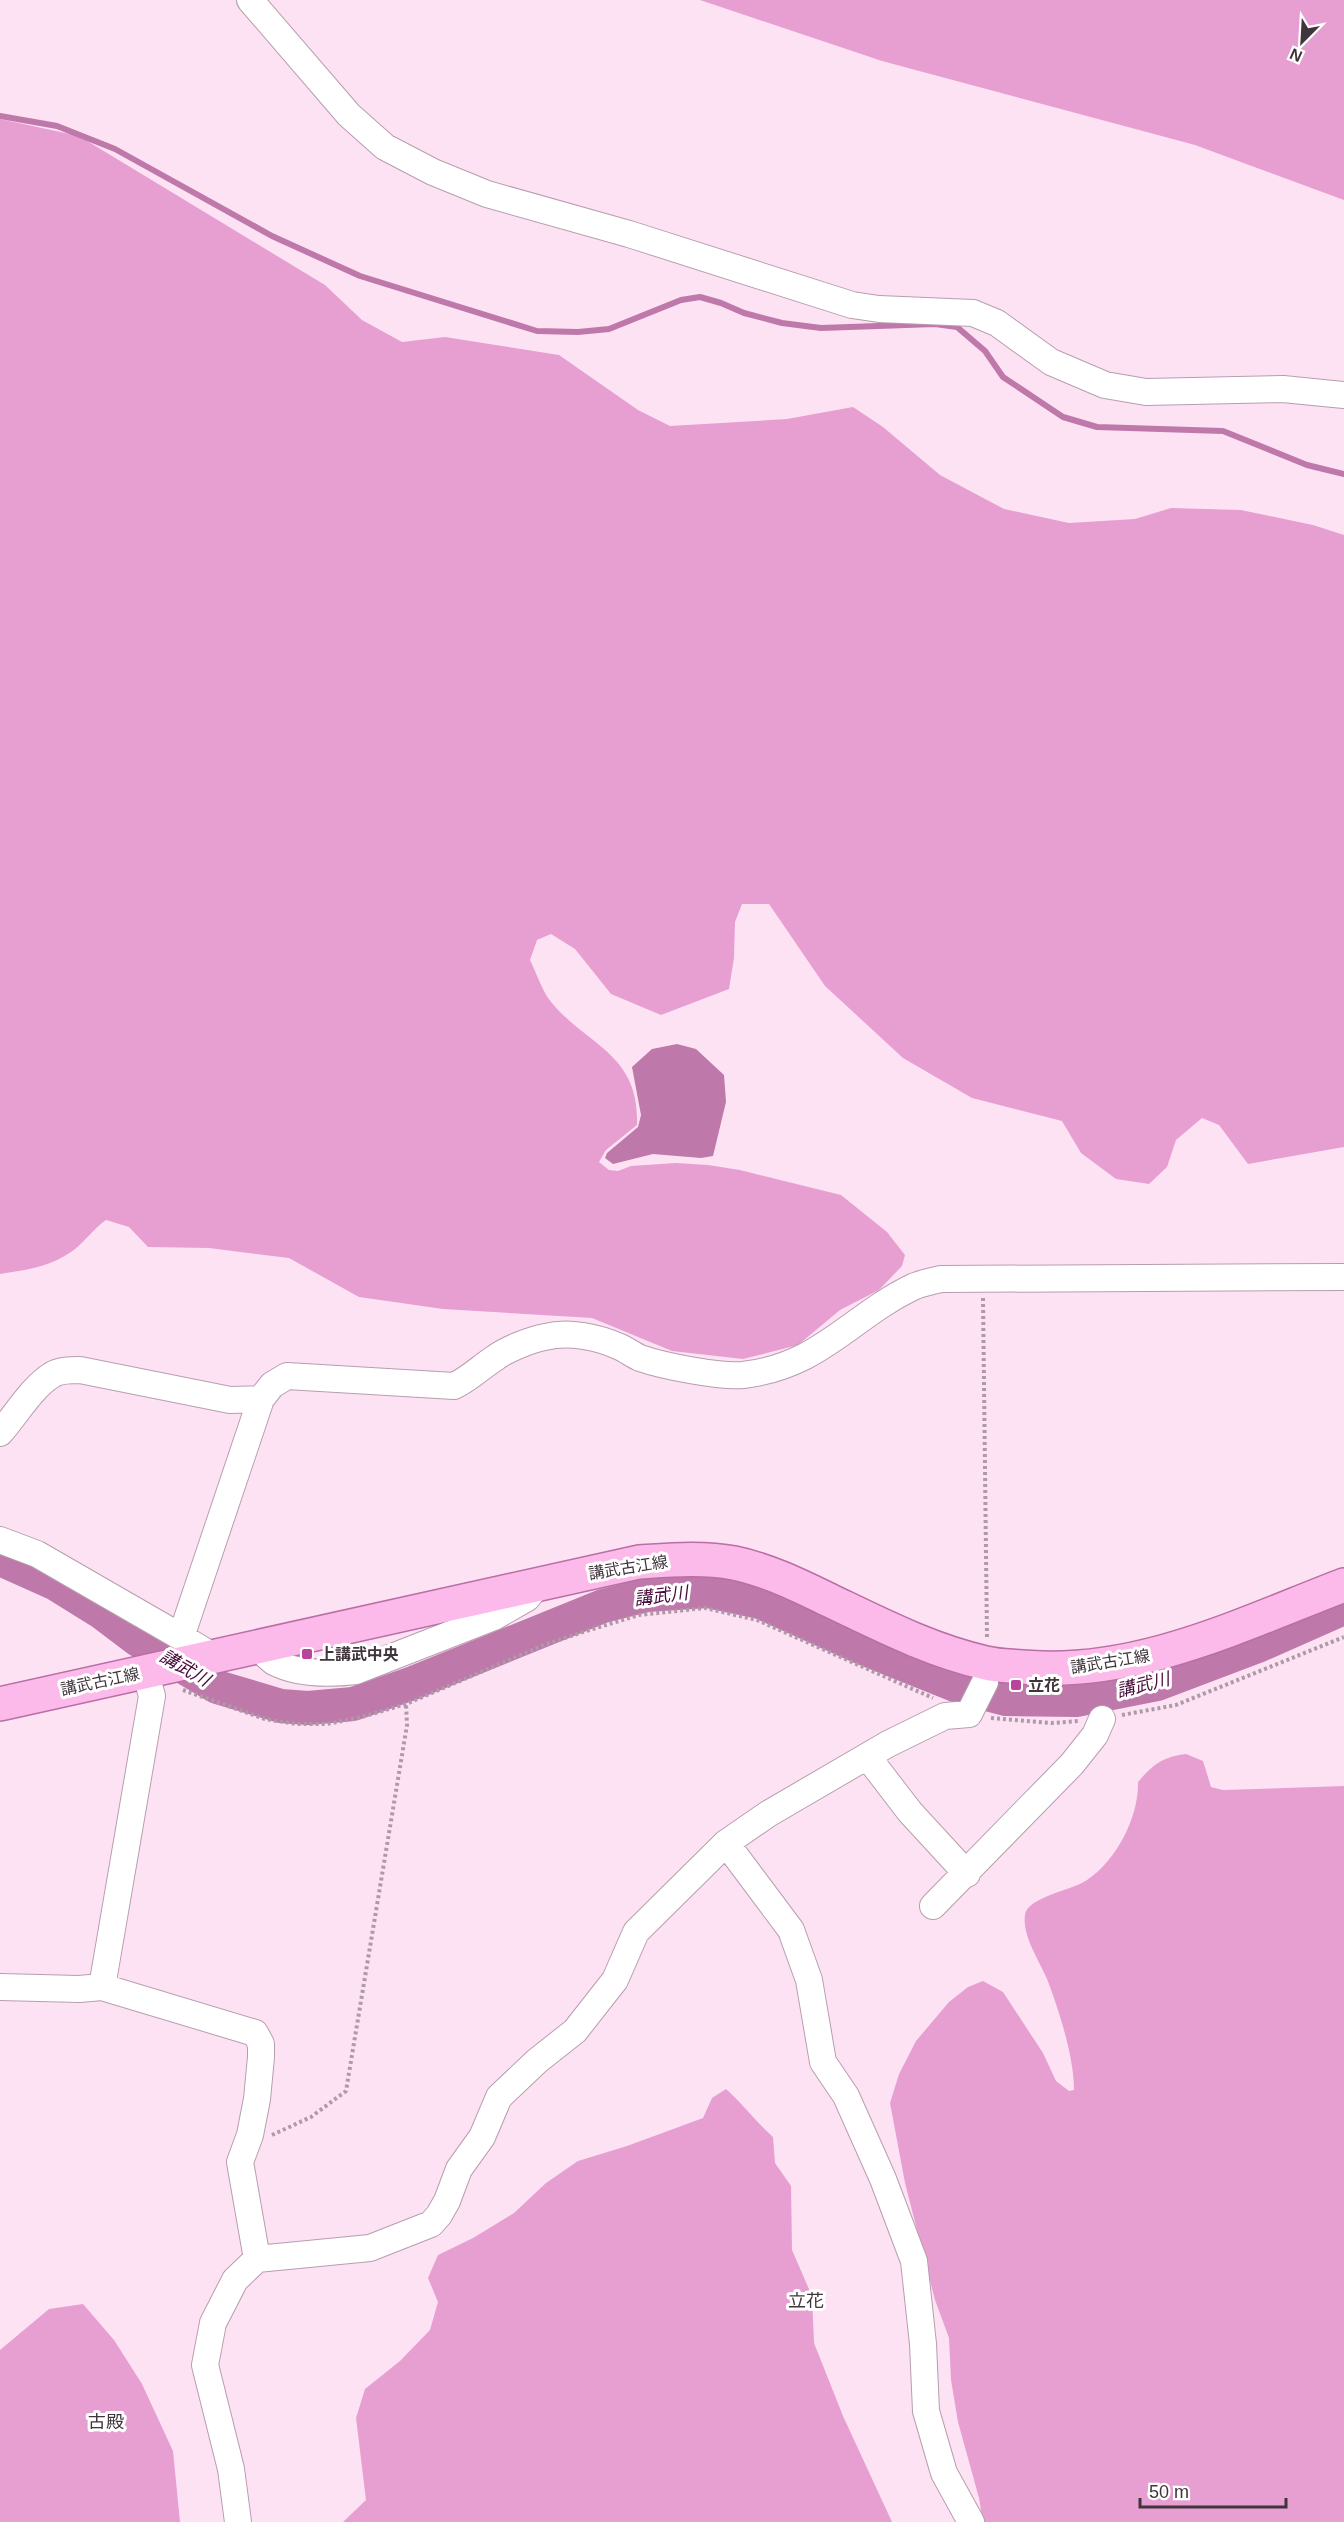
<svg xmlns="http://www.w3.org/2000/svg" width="1344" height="2522" viewBox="0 0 1344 2522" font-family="Arial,'Noto Sans JP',sans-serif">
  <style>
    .green { fill: #e79fd2 }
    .water { fill: #be79aa }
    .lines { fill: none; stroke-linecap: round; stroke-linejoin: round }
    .stream { stroke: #be79aa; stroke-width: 6 }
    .river { stroke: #be79aa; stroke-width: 34 }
    .minor-casing { stroke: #b79eaf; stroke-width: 28 }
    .major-casing { stroke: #b96ea4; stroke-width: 36 }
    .path { stroke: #ae9aa7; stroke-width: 4; stroke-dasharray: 3 3; stroke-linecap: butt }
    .minor { stroke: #fff; stroke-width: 26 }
    .major { stroke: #fcbaea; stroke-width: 33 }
    .poi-dot { fill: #b8449d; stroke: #fff; stroke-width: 2 }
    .labels { text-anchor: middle; stroke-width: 6; stroke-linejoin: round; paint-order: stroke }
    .street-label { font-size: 16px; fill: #40353c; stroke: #fff }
    .poi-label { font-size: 16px; font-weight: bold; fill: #40353c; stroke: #fff; text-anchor: start }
    .water-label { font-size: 18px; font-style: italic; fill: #490b3c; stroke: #fff }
    .neighbourhood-label { font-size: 18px; fill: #40353c; stroke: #fff }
  </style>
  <rect width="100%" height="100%" fill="#fde2f4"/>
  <path class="green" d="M700,0H1344V200L1195,145L882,61Z
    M0,119L79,136L325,285L362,320L402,342L445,337L559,355L638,410L670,426L787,419L853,407L883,427L940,475L1004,509L1069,523L1135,519L1171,508L1241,510L1313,525L1344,535V1147L1248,1164L1219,1125L1202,1118L1176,1140L1167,1167L1149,1184L1116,1179L1081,1153L1062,1121L972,1098L903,1058L825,986L769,904H742L735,922L734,958L729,989L661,1015L611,994L575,949L551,934L537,940L530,960C536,972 541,987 548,998C583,1045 640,1051 637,1125L606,1150L599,1162L609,1170L618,1171L631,1166L676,1163L708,1165L740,1170L841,1195L887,1232L905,1255L902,1266L879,1290L840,1310L798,1345L743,1359L672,1351L592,1318L443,1309L359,1297L289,1258L209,1248L148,1247L129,1227L106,1220C93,1229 84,1243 71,1252C49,1267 26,1270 0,1274Z
    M1186,1754L1203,1761L1211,1787L1223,1790L1344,1786V2522H983L979,2498L958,2422L951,2380L949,2338L935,2300L905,2183L890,2103L899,2074L916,2041L949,2002L968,1987L983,1981L1003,1992L1043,2053L1056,2081L1069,2091L1074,2090C1074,2057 1059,2010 1047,1979C1039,1960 1022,1936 1025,1915C1027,1897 1073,1890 1087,1880C1116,1861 1139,1817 1138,1782C1152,1765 1164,1756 1186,1754Z
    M726,2089C743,2104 756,2122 773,2137L775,2163L791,2186L792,2250L812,2296L814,2343L843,2416L892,2522H343L366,2500L356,2418L365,2389L400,2361L430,2330L438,2302L428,2278L438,2255L473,2238L514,2213L546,2183L578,2161L627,2146L703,2118L712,2098Z
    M83,2304L114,2340L142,2384L173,2451L180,2522H0V2350L49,2309Z"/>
  <path class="water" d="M677,1044L696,1049L724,1075L726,1102L713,1156L701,1158L653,1154L613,1164L605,1158L607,1153L638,1127L641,1115L632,1067L652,1049Z"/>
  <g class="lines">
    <path class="stream" d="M0,116L57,126L115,149L272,236L360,276L537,331L578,332L609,329L681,300L700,297L721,303L744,313L782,323L821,328L935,324L957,327L985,351L1003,377L1063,417L1097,427L1223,431L1307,465L1344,474"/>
    <path class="river" d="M0,1559L56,1584L101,1612L138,1640L217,1687L281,1706L308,1708L353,1704L413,1683L603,1606L647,1595L708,1591L760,1602L860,1647L960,1687L1006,1699L1076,1700L1157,1684L1260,1645L1344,1608"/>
    <g class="minor-casing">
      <path id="minor" d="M250,0L349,115L385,147L433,172L487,194L629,234L852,305L879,309L973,313L997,323L1051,362L1105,385L1146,392L1283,389L1344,395
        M0,1433C15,1416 33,1386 52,1375C59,1370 71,1370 80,1370L230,1400L261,1399
        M0,1540L37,1554L181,1637
        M256,1645C262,1651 268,1658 274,1662C299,1675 330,1674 356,1671L494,1617L527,1598L538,1585
        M211,1655L181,1637L261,1399L272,1385L287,1376L454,1386C469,1379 481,1367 495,1358C505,1350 532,1339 545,1337C569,1331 598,1337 620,1347C627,1350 633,1355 640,1358C663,1366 719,1377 743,1375C821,1366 851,1316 915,1286C923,1283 932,1281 941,1279L1344,1277
        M867,1756L910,1812L967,1874
        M726,1843L791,1930L809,1980L823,2062L846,2096L883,2179L914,2261L923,2344L926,2411L944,2473L971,2522
        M933,1906L1072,1764L1095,1735L1102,1719
        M0,1987L79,1989L102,1987L255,2033L261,2044V2057L257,2099L250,2135L240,2162L257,2259
        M102,1987L152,1696L145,1671
        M238,2522L231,2469L205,2365L213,2323L235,2280L257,2259L370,2248L431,2224L439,2215L447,2201L459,2169L482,2137L499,2097L537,2061L575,2031L615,1980L636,1932L726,1843L768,1814L888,1744L945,1716L969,1714L985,1682L988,1663"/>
    </g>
    <g class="major-casing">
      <path id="major" d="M0,1704L639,1562C670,1560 703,1557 734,1563C768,1570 800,1586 831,1601C881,1625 932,1651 986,1663C998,1666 1011,1666 1022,1667C1136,1677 1240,1625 1344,1585"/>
    </g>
    <path class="path" d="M983,1298L987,1639
      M183,1690L265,1719L296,1724H327L362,1717L406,1704L544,1645L583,1632L639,1615L705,1608L757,1620L933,1698
      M1122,1715L1176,1705L1344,1637
      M991,1718L1052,1723L1079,1721
      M272,2135L311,2117L346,2091L407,1725L406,1704"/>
    <use href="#minor" class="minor"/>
    <use href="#major" class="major"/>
  </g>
  <g class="poi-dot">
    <rect x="301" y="1648" width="12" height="12" rx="3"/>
    <rect x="1010" y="1679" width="12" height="12" rx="3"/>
  </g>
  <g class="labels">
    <g class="street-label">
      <text transform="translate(628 1567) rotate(-9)" y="6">講武古江線</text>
      <text transform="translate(1110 1661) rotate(-9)" y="6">講武古江線</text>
      <text transform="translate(100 1681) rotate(-12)" y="6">講武古江線</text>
    </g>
    <g class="poi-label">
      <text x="319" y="1660">上講武中央</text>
      <text x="1028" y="1691">立花</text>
    </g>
    <g class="water-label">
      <text transform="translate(661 1596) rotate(-7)" y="6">講武川</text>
      <text transform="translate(185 1668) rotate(30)" y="6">講武川</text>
      <text transform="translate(1143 1685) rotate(-14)" y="6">講武川</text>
    </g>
    <g class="neighbourhood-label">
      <text x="806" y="2307">立花</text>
      <text x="106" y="2428">古殿</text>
    </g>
  </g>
  <g transform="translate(1302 42) rotate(204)" stroke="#ffffff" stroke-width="4.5" paint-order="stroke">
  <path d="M0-4.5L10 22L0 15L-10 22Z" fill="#40353c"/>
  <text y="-9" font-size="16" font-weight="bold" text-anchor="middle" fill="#40353c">N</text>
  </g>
  <path d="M1140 2498v9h146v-9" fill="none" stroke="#40353c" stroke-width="3"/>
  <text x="1149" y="2498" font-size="18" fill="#40353c" stroke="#ffffff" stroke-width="4.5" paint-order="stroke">50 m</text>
</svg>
